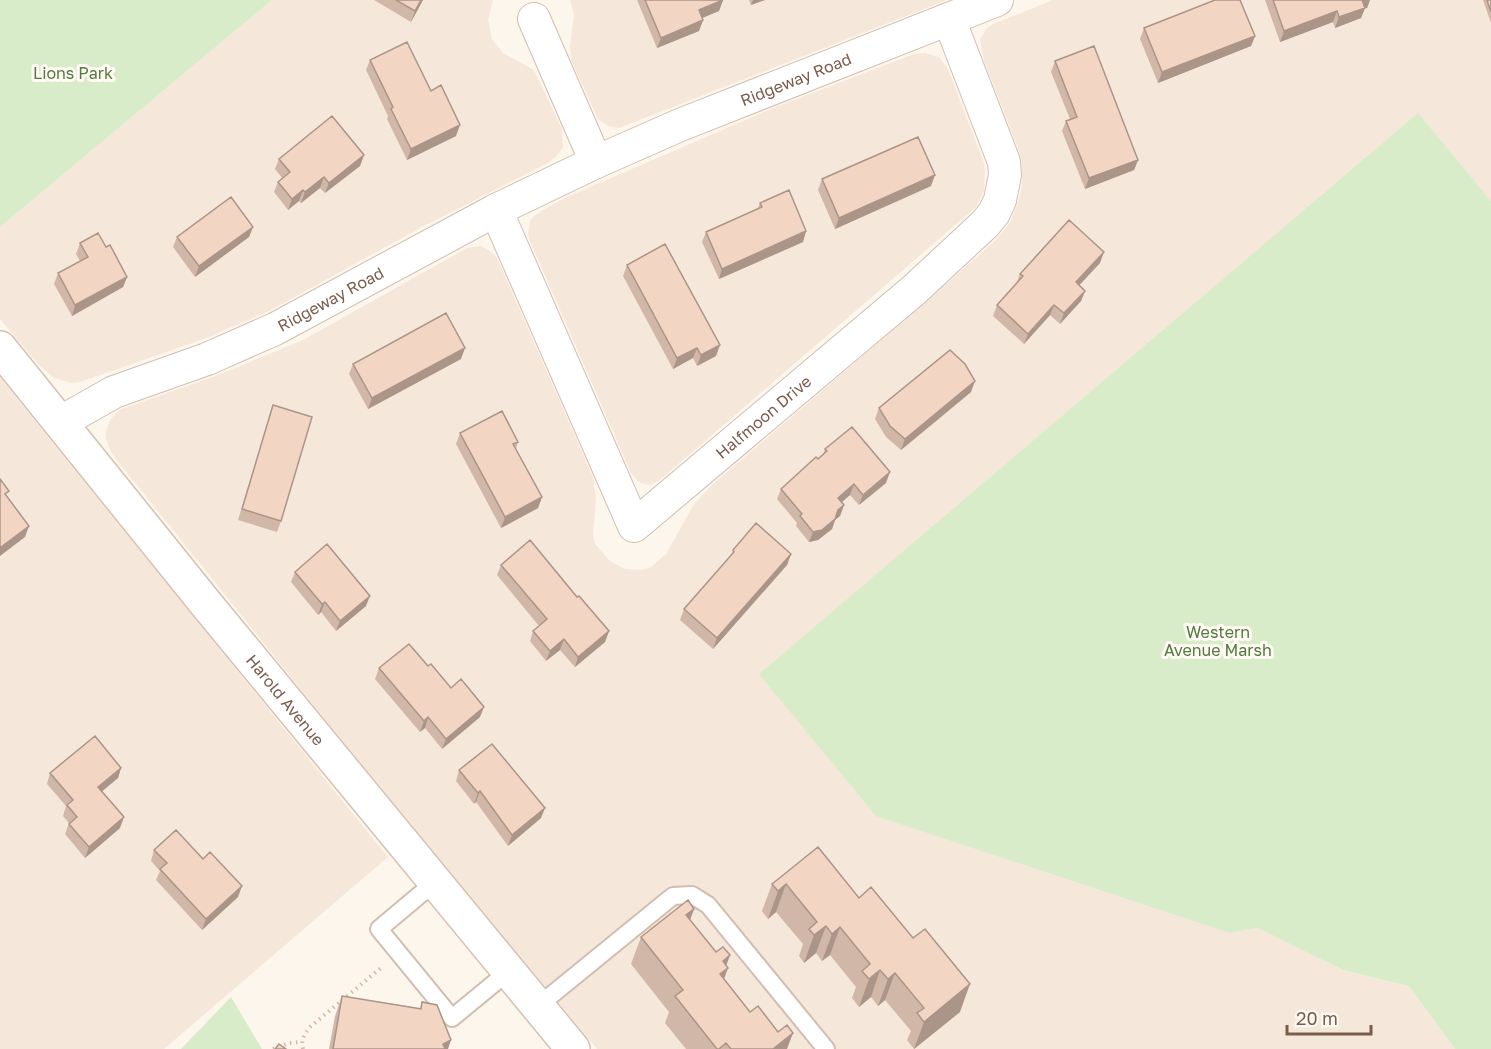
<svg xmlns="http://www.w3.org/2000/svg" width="1491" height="1049" viewBox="0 0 1491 1049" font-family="'Golos Text',sans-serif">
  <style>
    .residential { fill: #f5e8da }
    .park { fill: #d8ecc9 }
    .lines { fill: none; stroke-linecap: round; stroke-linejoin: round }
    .lane-casing { stroke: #d1beb0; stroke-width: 20 }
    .street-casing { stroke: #d1beb0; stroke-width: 34 }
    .secondary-casing { stroke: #d6c0b0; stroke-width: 36 }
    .path { stroke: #d9b8a5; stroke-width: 4; stroke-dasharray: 1.5 4.5; stroke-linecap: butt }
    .lane { stroke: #fff; stroke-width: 16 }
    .street { stroke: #fff; stroke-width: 32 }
    .secondary { stroke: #fff; stroke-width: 33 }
    .wall { fill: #d1b7a8 }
    .shaded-wall { fill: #aa9588 }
    .building { fill: #f3d5c3; stroke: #aa9588; stroke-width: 1.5 }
    .labels { text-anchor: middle; stroke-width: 6; stroke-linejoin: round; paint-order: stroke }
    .park-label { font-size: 16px; fill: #537a41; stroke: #fffaf3 }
    .street-label { font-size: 16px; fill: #7a5c4d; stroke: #fffaf3 }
  </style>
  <rect width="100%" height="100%" fill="#fdf6ec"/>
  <path class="residential" d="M272,0H493L488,20L492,39L503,53L534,70L562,129L563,147L556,157L546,164L422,227L269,311L204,339L80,382L72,383L54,378L39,365L0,319V227Z
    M570,0H947L619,128L608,126L598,119L571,60L570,46L574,14Z
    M1053,0H1491V201L1418,114L1230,933L1258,928L1343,970L1409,986L1455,1049H597L327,722L112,454L106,439V432L110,420L119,410L221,374L303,340L467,248L481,246L490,251L497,258L593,477L596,499L593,534L595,544L610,561L625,569L642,570L651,567L666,554L694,504L713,484L872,348L993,243L1010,223L1020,196L1022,184V163L1018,148L984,61L980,40L986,29L991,25Z
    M925,53L939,57L948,69L984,163L985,172L984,191L976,207L661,479L651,485L640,483L631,473L530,241L528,234L530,221L534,216L548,207L567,197L773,108L914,54Z
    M0,378L388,857L164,1049H0Z"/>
  <path class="park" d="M0,0H272L0,227Z
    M1418,113L1491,201V1049H1455L1409,986L1343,970L1258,928L1230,933L876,816L759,674Z
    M231,997L262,1049H181Z"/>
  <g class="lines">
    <g class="lane-casing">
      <path id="lane" d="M435,882L379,929L452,1018L509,971
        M538,1006L668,900L673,896L692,895L708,905L826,1049"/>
    </g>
    <g class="street-casing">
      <g id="street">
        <path d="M534,19L596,162"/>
        <path id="s1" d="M496,210L634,526L914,290L985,224L994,213L1000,200L1005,175L1004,162L949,19"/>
        <path id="s2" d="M61,422L114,392L207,359L275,329L496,210L596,162L680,125L997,0"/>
      </g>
    </g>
    <g class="secondary-casing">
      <g id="secondary">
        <path id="s3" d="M0,348L207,605L573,1049"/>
      </g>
    </g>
    <path class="path" d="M273,1049L289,1043L301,1042
      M303,1049C301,1039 304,1035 310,1027L382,967"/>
    <use href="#lane" class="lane"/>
    <use href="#street" class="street"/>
    <use href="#secondary" class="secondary"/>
  </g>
  <path class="wall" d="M374,0H423L411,22Z
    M637,0H723L719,11L702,18L703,20L699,31L657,48Z
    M749,0H765L751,5Z
    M1265,0H1370L1367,8H1365L1361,18L1335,28L1333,22L1280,42Z
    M1483,0H1491V23Z
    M1144,28L1255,36L1251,46L1158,83L1140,39Z
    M370,60L431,91L456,136L407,160L387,119L388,116L366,70Z
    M1055,61L1138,160L1134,170L1085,189L1062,131L1066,121L1070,119L1051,72Z
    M364,155L360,166L325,193L320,188L301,203L299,201L288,210L274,192L278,182L282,178L275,169L279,159Z
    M822,179L931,186L835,229L818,190Z
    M760,203L806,231L803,242L719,279L702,242L706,232L758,208Z
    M253,227L249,237L195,277L173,247L177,237Z
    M80,243L106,247L127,277L123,287L72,316L54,284L58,273L80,261L76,254Z
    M1100,263L1079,285L1085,291L1081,301L1060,324L1050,315L1024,344L993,316L997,305L1016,284L1020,274Z
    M627,265L716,356L697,366L693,358L673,369L623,276Z
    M461,359L368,409L349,374L353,364Z
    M971,392L901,450L886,437L875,419L879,408Z
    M273,405L281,521L277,532L238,520Z
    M460,433L518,442L516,449L542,497L538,508L501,528L456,444Z
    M825,449L886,483L859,505L850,495L842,502L844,505L840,516L835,520L832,529L818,540L809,542L796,526L797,523L777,499L781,489L823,454Z
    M733,550L791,554L787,565L713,649L680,620L684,609L731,556Z
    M501,565L577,597L609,631L605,642L575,667L560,650L546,661L530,641L533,631L539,626L497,575Z
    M295,572L366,606L336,631L321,612L318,615L291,582Z
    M428,666L480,717L442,749L425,728L420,732L375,679L379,668Z
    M121,768L118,778L102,791L120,828L85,858L65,834L69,823L63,816L66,806L47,784L50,773Z
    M459,770L541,818L508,846L476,802L474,804L456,781Z
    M818,847L859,898L960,1012L914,1049L907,1040L911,1031L885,1000L878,1006L871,997L859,1007L852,998L856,987L830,955L822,961L816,953L804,963L799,956L803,944L776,912L768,919L762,911L772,884Z
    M154,850L238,897L202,930L156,880L160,871L151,861Z
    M694,909L690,920L716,952L730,955L726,965L728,968L724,979L750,1012L787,1049H686L665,1023L669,1012L631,964L641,937Z
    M342,996L420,1008L422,1002L448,1049H329L335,1016Z"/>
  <path class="shaded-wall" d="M421,0H423L411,22L415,11Z
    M723,0L719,11L695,21L699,10Z
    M753,0H765L751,5Z
    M1362,0H1370L1367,8H1365L1361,18L1335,28L1339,17Z
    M1337,11L1333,22L1280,42L1284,31Z
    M703,20L699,31L657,48L661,38Z
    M1255,36L1251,46L1158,83L1162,72Z
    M460,125L456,136L407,160L411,149Z
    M364,155L360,166L325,193L329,183Z
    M1138,160L1134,170L1085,189L1089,178Z
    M935,175L931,186L835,229L839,218Z
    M324,177L320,188L301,203L305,192Z
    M303,190L299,201L288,210L292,199Z
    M253,227L249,237L195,277L199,266Z
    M806,231L803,242L719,279L722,269Z
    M1104,252L1100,263L1072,293L1076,282Z
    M127,277L123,287L72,316L75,305Z
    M1085,291L1081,301L1060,324L1064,313Z
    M1054,305L1050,315L1024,344L1028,334Z
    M720,345L716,356L697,366L701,355Z
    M465,348L461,359L368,409L372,398Z
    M697,348L693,358L673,369L677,358Z
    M975,381L971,392L901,450L905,439Z
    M890,472L886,483L859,505L863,495Z
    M854,484L850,495L835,508L838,498Z
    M542,497L538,508L501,528L505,517Z
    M844,505L840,516L835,520L832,529L818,540L809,542L813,532Z
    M29,526L25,537L0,556V548Z
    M791,554L787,565L713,649L717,638Z
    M370,596L366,606L336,631L340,621Z
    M325,602L321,612L318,615L322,604Z
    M609,631L605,642L575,667L578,657Z
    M564,639L560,650L546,661L550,651Z
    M484,707L480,717L442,749L446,739Z
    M428,717L425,728L420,732L424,721Z
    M121,768L118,778L94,798L98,787Z
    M480,791L476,802L474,804L478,793Z
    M545,808L541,818L508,846L512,835Z
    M124,817L120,828L85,858L89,847Z
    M786,884L776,912L768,919L778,891Z
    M242,886L238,897L202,930L206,919Z
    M694,909L684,936L686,915Z
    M826,926L816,953L804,963L814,935Z
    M840,927L830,955L822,961L832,934Z
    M730,955L724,972L728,968L718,995L723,961Z
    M880,970L871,997L859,1007L869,979Z
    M895,973L885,1000L878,1006L888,979Z
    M970,984L960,1012L914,1049L924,1022Z
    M793,1033L787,1049H773Z
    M451,1040L448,1049H441L443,1044Z"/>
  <path class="building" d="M396,0H421L415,11Z
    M645,0H723L699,10L703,20L661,38Z
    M1215,0H1240L1255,36L1162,72L1144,28Z
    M1273,0H1363H1362L1365,8L1339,17L1337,11L1284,31Z
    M1487,0H1491V12Z
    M407,42L431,91L441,85L460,125L411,149L391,109L393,107L370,60Z
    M1094,46L1138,160L1089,178L1066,121L1077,117L1055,61Z
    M332,116L364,155L329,183L324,177L305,192L303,190L292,199L278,182L290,172L279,159Z
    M918,137L935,175L839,218L822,179Z
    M789,190L806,231L722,269L706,232L762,207L760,203Z
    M231,197L253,227L199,266L177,237Z
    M1069,220L1104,252L1076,282L1085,291L1064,313L1054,305L1028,334L997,305L1023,276L1020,274Z
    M98,233L106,247L110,245L127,277L75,305L58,273L88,257L80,243Z
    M665,244L720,345L701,355L697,348L677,358L627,265Z
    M446,313L465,348L372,398L353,364Z
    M950,350L965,364L975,381L905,439L890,426L879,408Z
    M273,405L312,417L281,521L242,509Z
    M502,411L518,442L513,444L542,497L505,517L460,433Z
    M852,427L890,472L863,495L854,484L838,498L844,505L838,510L835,519L822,530L813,532L800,516L802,514L781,489L816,457L818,459L827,451L825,449Z
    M0,479L9,491L5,494L29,526L0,548Z
    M756,523L791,554L717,638L684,609L734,552L733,550Z
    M530,540L577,597L579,596L609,631L578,657L564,639L550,651L533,631L547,619L501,565Z
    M327,544L370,596L340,621L325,602L322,604L295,572Z
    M409,644L428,666L431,664L451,688L461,679L484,707L446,739L428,717L424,721L379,668Z
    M95,736L121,768L98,787L124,817L89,847L69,824L77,817L67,805L73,800L50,773Z
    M492,744L545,808L512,835L480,791L478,793L459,770Z
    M176,830L203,859L210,852L242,886L206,919L160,869L167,863L154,850Z
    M818,847L859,898L871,887L913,938L925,929L970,984L924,1022L917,1013L924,1008L895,973L888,979L880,970L869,979L862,971L870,964L840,927L832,934L826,926L814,935L809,929L817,922L786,884L778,891L772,884Z
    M688,900L694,909L686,915L716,952L723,947L730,955L723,961L728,968L720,974L750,1012L758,1006L778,1032L787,1025L793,1033L773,1049H731L726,1043L719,1049H717L675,996L683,990L641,937Z
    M342,996L421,1009L422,1002L437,1005L451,1040L443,1044L445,1049H333Z
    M279,1044L286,1049H275Z"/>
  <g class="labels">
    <g class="park-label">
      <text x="73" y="79">Lions Park</text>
      <text x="1218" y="638">Western<tspan x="1218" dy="18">Avenue Marsh</tspan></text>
    </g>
    <g class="street-label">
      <text dy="6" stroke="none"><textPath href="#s2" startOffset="812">Ridgeway Road</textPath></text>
      <text dy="6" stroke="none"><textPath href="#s2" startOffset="297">Ridgeway Road</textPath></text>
      <text dy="6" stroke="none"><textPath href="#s1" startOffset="514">Halfmoon Drive</textPath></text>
      <text dy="6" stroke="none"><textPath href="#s3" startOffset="453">Harold Avenue</textPath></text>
    </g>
  </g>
  <path d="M1287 1025v9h84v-9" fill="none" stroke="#7a5c4d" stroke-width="3"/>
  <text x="1296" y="1025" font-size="18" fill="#7a5c4d" stroke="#fffaf3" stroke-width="4.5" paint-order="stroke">20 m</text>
</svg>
